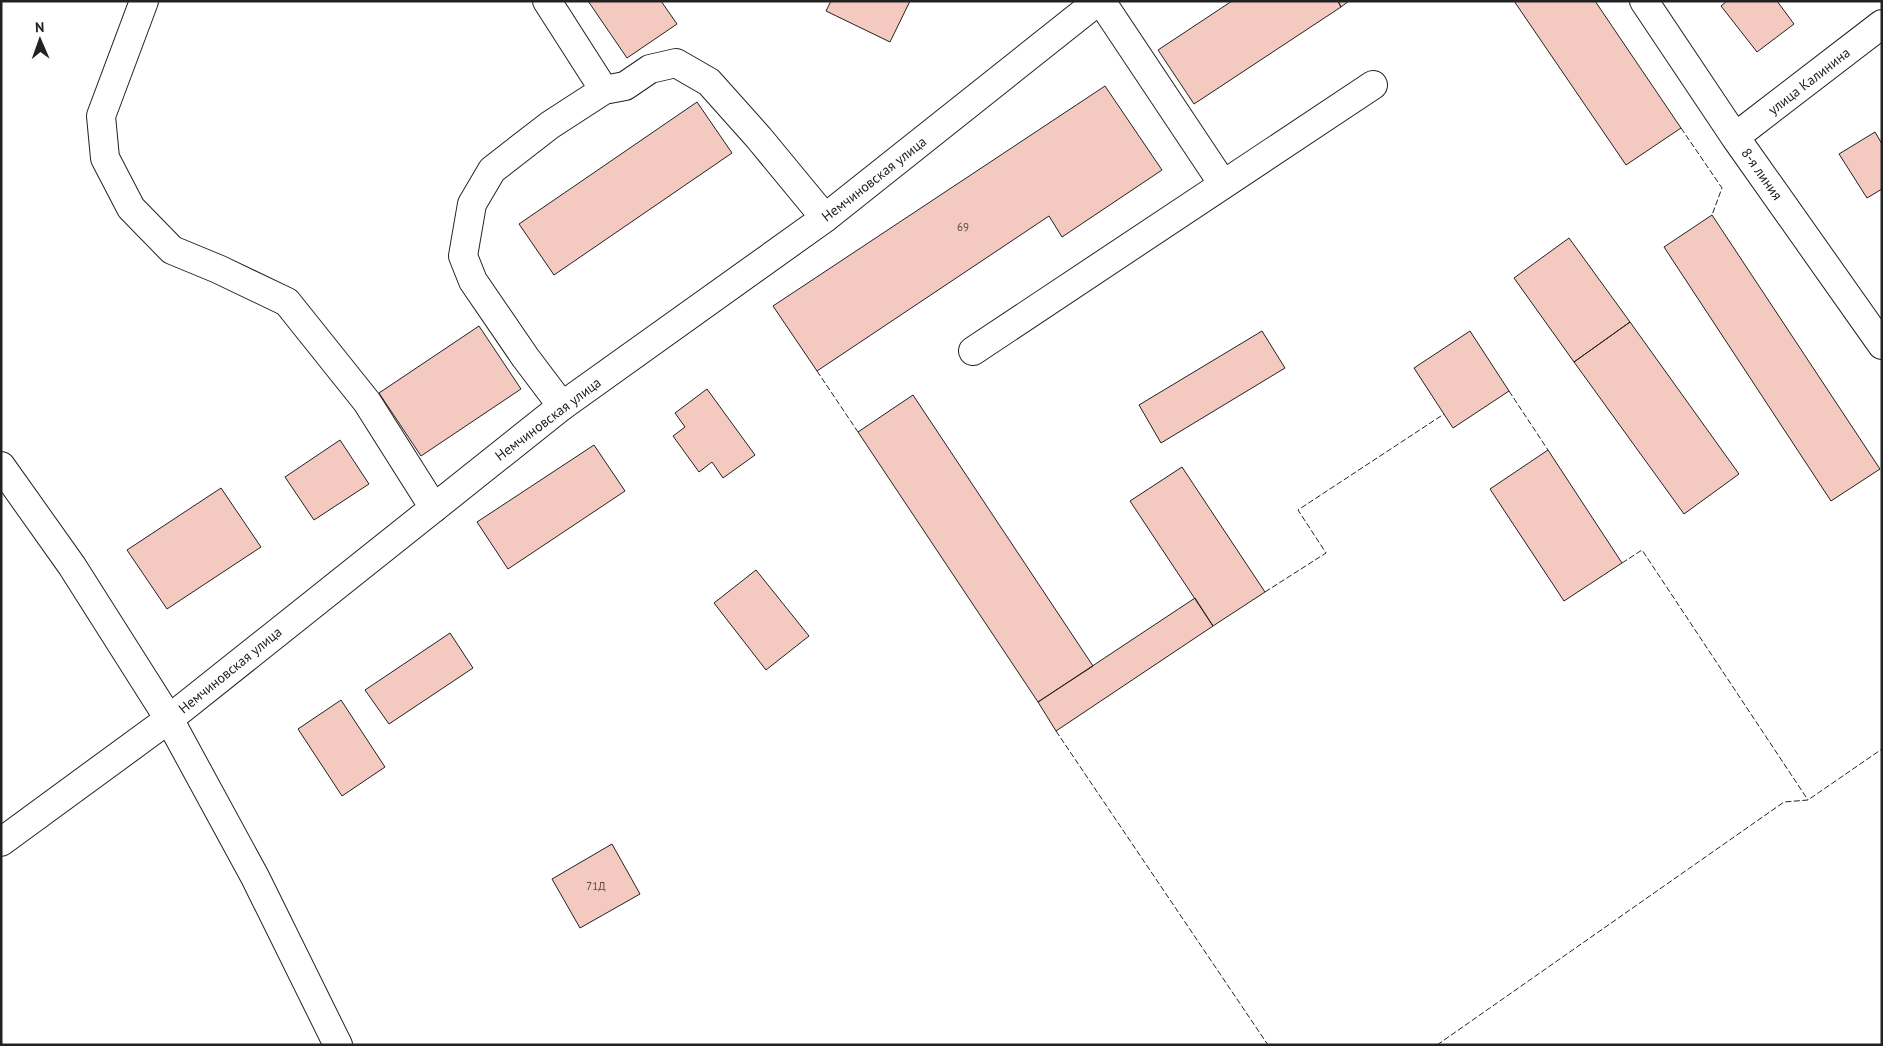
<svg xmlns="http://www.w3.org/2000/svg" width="1883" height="1046" viewBox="0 0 1883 1046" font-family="'PT Sans',sans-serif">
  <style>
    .building { fill: #f3c9c0; stroke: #222 }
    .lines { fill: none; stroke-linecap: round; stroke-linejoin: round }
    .minor-casing { stroke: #222; stroke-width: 30 }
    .major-casing { stroke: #222; stroke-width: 30 }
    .minor { stroke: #fff; stroke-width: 28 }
    .major { stroke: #fff; stroke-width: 28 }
    .fence { stroke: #222; stroke-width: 1; stroke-dasharray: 6 2.5; stroke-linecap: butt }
    .labels { text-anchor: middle; stroke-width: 4; stroke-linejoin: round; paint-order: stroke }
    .number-label { font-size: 11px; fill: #564c4a }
    .street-label { font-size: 14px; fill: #222; stroke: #fff }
  </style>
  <rect width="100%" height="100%" fill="#fff"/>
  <path class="building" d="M588,1H661L677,24L627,58Z
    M831,1H910L890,42L826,11Z
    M1232,1H1338L1341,7L1194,104L1158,50Z
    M1338,1H1349L1341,7Z
    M1514,1H1595L1681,128L1626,165Z
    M1727,1H1777L1794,24L1757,52L1721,6Z
    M1105,86L1162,170L1062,237L1049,216L817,371L773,306Z
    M697,102L732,153L554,275L519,224Z
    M1875,132L1882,144V189L1867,198L1839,154Z
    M1712,215L1880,469L1831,501L1664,247Z
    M1569,238L1630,322L1574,362L1514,278Z
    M1630,322L1739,474L1684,514L1574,362Z
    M479,326L521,389L421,456L379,393Z
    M1262,331L1285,368L1161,443L1139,405Z
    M1470,331L1509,391L1453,428L1414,368Z
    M707,389L755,455L723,478L712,462L699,472L673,436L685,427L675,413Z
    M913,395L1093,666L1038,702L858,432Z
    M340,440L369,484L314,520L285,477Z
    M594,445L625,491L508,569L477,522Z
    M1548,450L1622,563L1564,601L1490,489Z
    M1182,467L1265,592L1213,626L1130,501Z
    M221,488L261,547L167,609L127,550Z
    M756,570L809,636L766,670L714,603Z
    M1195,598L1213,626L1056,731L1038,702Z
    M450,633L473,668L389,724L365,690Z
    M341,700L385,767L342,796L298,729Z
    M612,844L640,894L580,928L552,879Z"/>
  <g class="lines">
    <g class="minor-casing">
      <path id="minor" d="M144,1L101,116L105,158L131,208L172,250L218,269L287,302L367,402L434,508
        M547,1L604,90L625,86L650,69L676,63L709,82L759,138L825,218
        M1101,1L1223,184
        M1644,1L1735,137L1882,345
        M1735,137L1882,24
        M973,351L1373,85
        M562,406L525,357L473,281L463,256L472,204L492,170L550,125L604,90
        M1,466L72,566L169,719L255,877L338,1045"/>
    </g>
    <g class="major-casing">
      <path id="major" d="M1,842L169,719L562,406L825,218L1098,1"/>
    </g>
    <use href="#minor" class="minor"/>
    <use href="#major" class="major"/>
    <path class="fence" d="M1681,128L1722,188L1712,215
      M817,371L858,432
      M1509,391L1548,450
      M1622,563L1642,550L1808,800
      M1265,592L1326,553L1298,510L1444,414
      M1056,731L1268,1045
      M1437,1045L1784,802L1808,800L1882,749"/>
  </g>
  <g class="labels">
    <g class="number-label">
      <text x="963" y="231">69</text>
      <text x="596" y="890">71Д</text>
    </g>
    <g class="street-label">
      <text transform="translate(1809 81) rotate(-38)" y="5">улица Калинина</text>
      <text transform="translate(1762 174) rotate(55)" y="5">8-я линия</text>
      <text transform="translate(874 179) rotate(-38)" y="5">Немчиновская улица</text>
      <text transform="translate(548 419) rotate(-37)" y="5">Немчиновская улица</text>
      <text transform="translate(230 670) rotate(-39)" y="5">Немчиновская улица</text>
    </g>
  </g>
  <rect width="1883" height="1046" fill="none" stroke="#222222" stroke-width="5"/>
  <g transform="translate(40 40) rotate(358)" stroke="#ffffff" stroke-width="4" paint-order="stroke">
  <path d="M0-4L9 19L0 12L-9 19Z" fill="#222222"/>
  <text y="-8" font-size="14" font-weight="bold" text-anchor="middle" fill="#222222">N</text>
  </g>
</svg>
